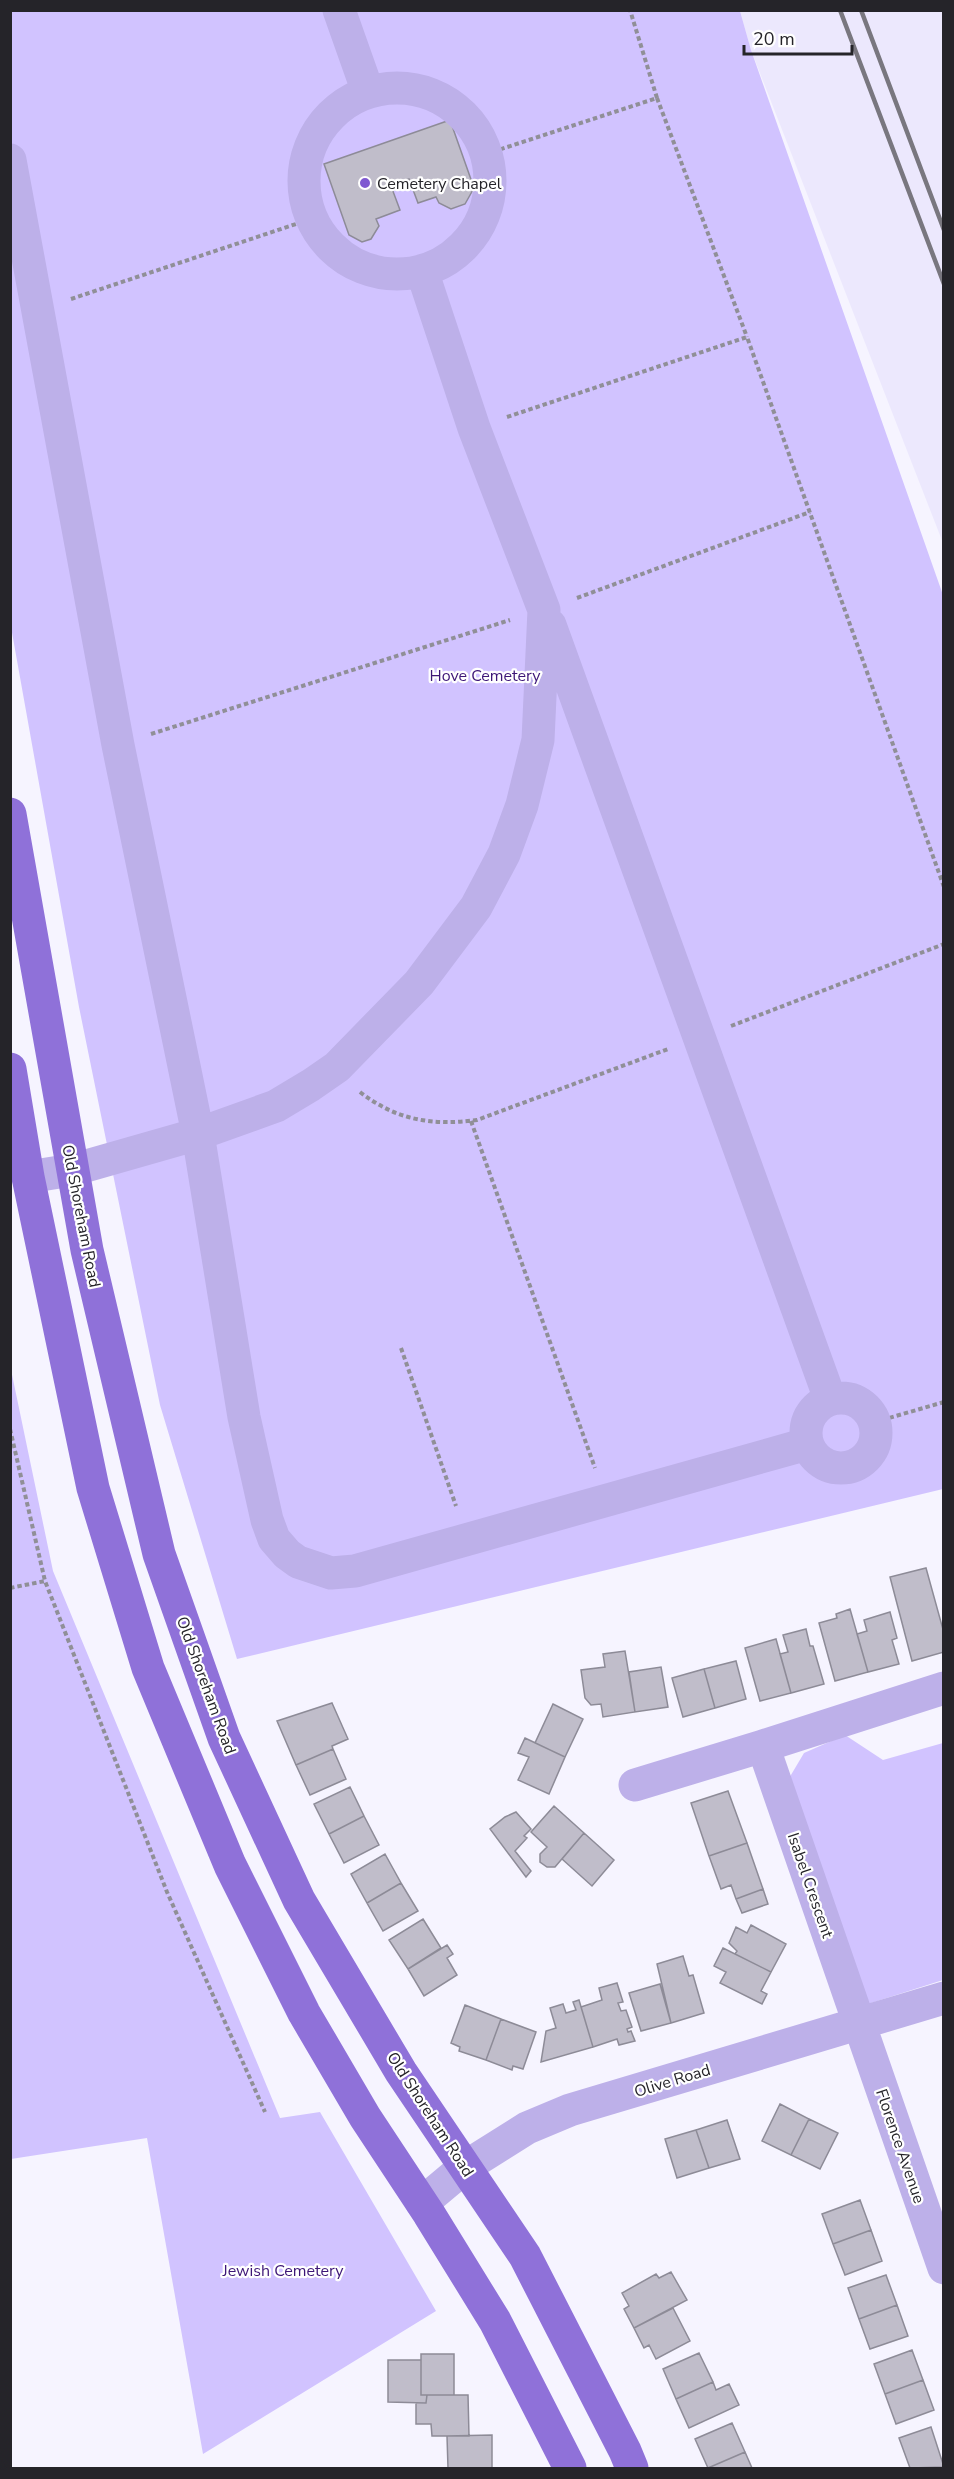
<svg xmlns="http://www.w3.org/2000/svg" width="954" height="2479" viewBox="0 0 954 2479" font-family="'Nunito Sans',sans-serif">
  <style>
    .built { fill: #ece8fd }
    .green { fill: #d1c3ff }
    .building { fill: #c0bdca; stroke: #8d8b97; stroke-width: 1.5 }
    .lines { fill: none; stroke-linecap: round; stroke-linejoin: round }
    .path { stroke: #908f97; stroke-width: 4; stroke-dasharray: 4.5 3; stroke-linecap: butt }
    .minor { stroke: #bdb0e9; stroke-width: 33 }
    .major { stroke: #8f71d9; stroke-width: 33 }
    .rail { stroke: #79777f; stroke-width: 4.5 }
    .poi-dot { fill: #7f58d1; stroke: #fff; stroke-width: 2 }
    .labels { text-anchor: middle; stroke-width: 4.5; stroke-linejoin: round; paint-order: stroke }
    .poi-label { font-size: 16px; fill: #252429; stroke: #fff; text-anchor: start }
    .park-label { font-size: 16px; fill: #3d1677; stroke: #fff }
    .street-label { font-size: 16px; fill: #252429; stroke: #fff }
  </style>
  <rect width="100%" height="100%" fill="#f6f4ff"/>
  <path class="built" d="M740,11H943V543L751,50Z"/>
  <path class="green" d="M10,11H740L751,50L943,595V1489L237,1659L160,1405L79,1007L11,627Z
    M10,1365L53,1571L280,2118L320,2112L436,2311L203,2454L147,2138L11,2159Z
    M845,1735L883,1760L943,1743V1980L868,2004L788,1780L804,1753Z"/>
  <path class="building" d="M450,120L474,188L465,204L451,209L439,203L436,197L418,203L409,179L391,186L400,210L376,219L379,226L371,239L362,242L349,235L324,164Z
    M926,1568L944,1633V1652L912,1661L890,1577Z
    M850,1609L868,1672L835,1681L819,1623L837,1618L836,1614Z
    M890,1612L897,1638L892,1640L899,1664L868,1672L857,1634L867,1631L864,1620Z
    M806,1629L810,1646H813L824,1684L791,1693L780,1654L788,1652L783,1635Z
    M776,1639L791,1693L760,1701L745,1648Z
    M625,1651L635,1712L603,1717L601,1704L591,1705L585,1698L581,1670L605,1667L603,1654Z
    M736,1661L746,1699L715,1708L704,1669Z
    M661,1667L668,1707L635,1712L629,1672Z
    M704,1669L715,1708L683,1717L672,1678Z
    M332,1703L348,1739L332,1746L333,1749L296,1765L277,1721Z
    M553,1704L583,1719L565,1757L535,1743Z
    M525,1738L565,1757L549,1794L518,1780L529,1757L518,1753Z
    M333,1749L346,1779L310,1795L296,1765Z
    M350,1787L364,1816L329,1834L314,1804Z
    M728,1791L747,1843L709,1856L691,1803Z
    M554,1806L584,1833L555,1867H547L540,1862V1854L547,1847L531,1832Z
    M516,1812L531,1829L524,1836L527,1838L515,1851L531,1871L526,1877L490,1829L505,1817Z
    M364,1816L379,1845L344,1863L329,1834Z
    M584,1833L614,1860L592,1886L562,1859Z
    M747,1843L763,1889L736,1899L731,1885L721,1889L709,1856Z
    M385,1854L401,1883L367,1903L351,1874Z
    M401,1883L418,1911L383,1931L367,1903Z
    M763,1889L768,1904L742,1913L736,1899Z
    M423,1919L441,1948L408,1969L389,1940Z
    M751,1925L786,1944L771,1972L735,1954L737,1951L729,1943L736,1927L747,1933Z
    M447,1945L453,1954L447,1958L457,1975L424,1996L408,1969Z
    M723,1948L771,1972L761,1991L767,1994L762,2004L720,1983L726,1972L714,1966Z
    M683,1956L689,1976L693,1975L704,2013L671,2023L657,1964Z
    M617,1983L623,2002L618,2003L621,2011L626,2010L632,2027L627,2029L628,2032L631,2031L635,2041L619,2045L617,2039L593,2047L581,2007L602,2000L599,1988Z
    M660,1984L671,2023L641,2031L629,1993Z
    M579,2000L593,2047L541,2062L546,2031L556,2028L550,2008L563,2004L566,2013L576,2010L573,2002Z
    M465,2005L501,2019L486,2060L459,2051L460,2047L451,2043Z
    M501,2019L536,2032L523,2069L513,2066L512,2070L486,2060Z
    M780,2104L809,2119L791,2155L762,2141Z
    M809,2119L838,2133L820,2169L791,2155Z
    M727,2120L740,2159L709,2168L696,2130Z
    M696,2130L709,2168L677,2178L665,2139Z
    M860,2200L871,2230L833,2244L822,2214Z
    M871,2230L882,2261L845,2275L833,2244Z
    M671,2272L687,2300L634,2328L624,2309L629,2306L622,2293L656,2274L659,2278Z
    M886,2275L897,2305L859,2319L848,2288Z
    M897,2305L908,2336L870,2349L859,2319Z
    M673,2308L690,2341L656,2359L649,2345L644,2348L634,2328Z
    M912,2350L923,2380L885,2394L874,2364Z
    M699,2353L713,2382L676,2399L663,2369Z
    M421,2354H454V2395H421Z
    M388,2360H421V2395H427L426,2403L388,2402Z
    M923,2380L934,2410L896,2424L885,2394Z
    M713,2382L716,2390L729,2384L739,2405L689,2428L676,2399Z
    M427,2395H468L469,2436H432L431,2424H416V2403H426Z
    M732,2423L745,2452L708,2468L695,2439Z
    M931,2427L944,2467L910,2468L899,2438Z
    M492,2435V2468H448L447,2436Z
    M745,2452L752,2468H708Z"/>
  <g class="lines">
    <path class="path" d="M657,98L747,337
      M486,154L657,98L630,10
      M71,299L311,219
      M507,417L747,337L944,887
      M577,598L810,512
      M151,734L510,620
      M731,1026L944,944
      M360,1092C396,1120 432,1126 477,1120L668,1049
      M471,1121L595,1468
      M401,1348L456,1506
      M875,1422L944,1402
      M10,1429L45,1581L167,1892L265,2112
      M10,1588L45,1581"/>
    <path class="minor" d="M339,10L368,92
      M304 181a93 93 0 1 1 186 0a93 93 0 1 1-186 0Z
      M10,160L118,745L198,1134L244,1417L267,1520L274,1539L287,1554L298,1562L331,1573L355,1571L807,1444
      M550,625L830,1399
      M28,1177L72,1170L198,1134L276,1106L311,1085L337,1067L419,983L476,907L504,854L522,805L538,740L544,610L474,428L422,271
      M806 1433a35 35 0 1 1 70 0a35 35 0 1 1-70 0Z
      M944,1688L763,1746L944,2268
      M635,1785L763,1746
      M422,2203L465,2167L527,2128L570,2110L944,1998"/>
    <path class="major" d="M10,814L87,1250L159,1554L224,1738L299,1900L401,2072L525,2256L625,2451L632,2468
      M10,1069L28,1177L93,1488L148,1668L230,1865L304,2013L365,2117L429,2214L495,2321L570,2468"/>
    <path class="rail" d="M840,10L944,284
      M861,10L944,230"/>
  </g>
  <circle class="poi-dot" cx="365" cy="183" r="6"/>
  <g class="labels">
    <g class="poi-label">
      <text x="377" y="189">Cemetery Chapel</text>
    </g>
    <g class="park-label">
      <text x="485" y="681">Hove Cemetery</text>
      <text x="283" y="2276">Jewish Cemetery</text>
    </g>
    <g class="street-label">
      <text transform="translate(82 1216) rotate(79)" y="6">Old Shoreham Road</text>
      <text transform="translate(207 1685) rotate(70)" y="6">Old Shoreham Road</text>
      <text transform="translate(811 1885) rotate(71)" y="6">Isabel Crescent</text>
      <text transform="translate(672 2080) rotate(-17)" y="6">Olive Road</text>
      <text transform="translate(431 2114) rotate(57)" y="6">Old Shoreham Road</text>
      <text transform="translate(901 2146) rotate(71)" y="6">Florence Avenue</text>
    </g>
  </g>
  <rect width="954" height="2479" fill="none" stroke="#252429" stroke-width="24"/>
  <path d="M744 45v9h108v-9" fill="none" stroke="#252429" stroke-width="3"/>
  <text x="753" y="45" font-size="18" fill="#252429" stroke="#ffffff" stroke-width="4.5" paint-order="stroke">20 m</text>
</svg>
